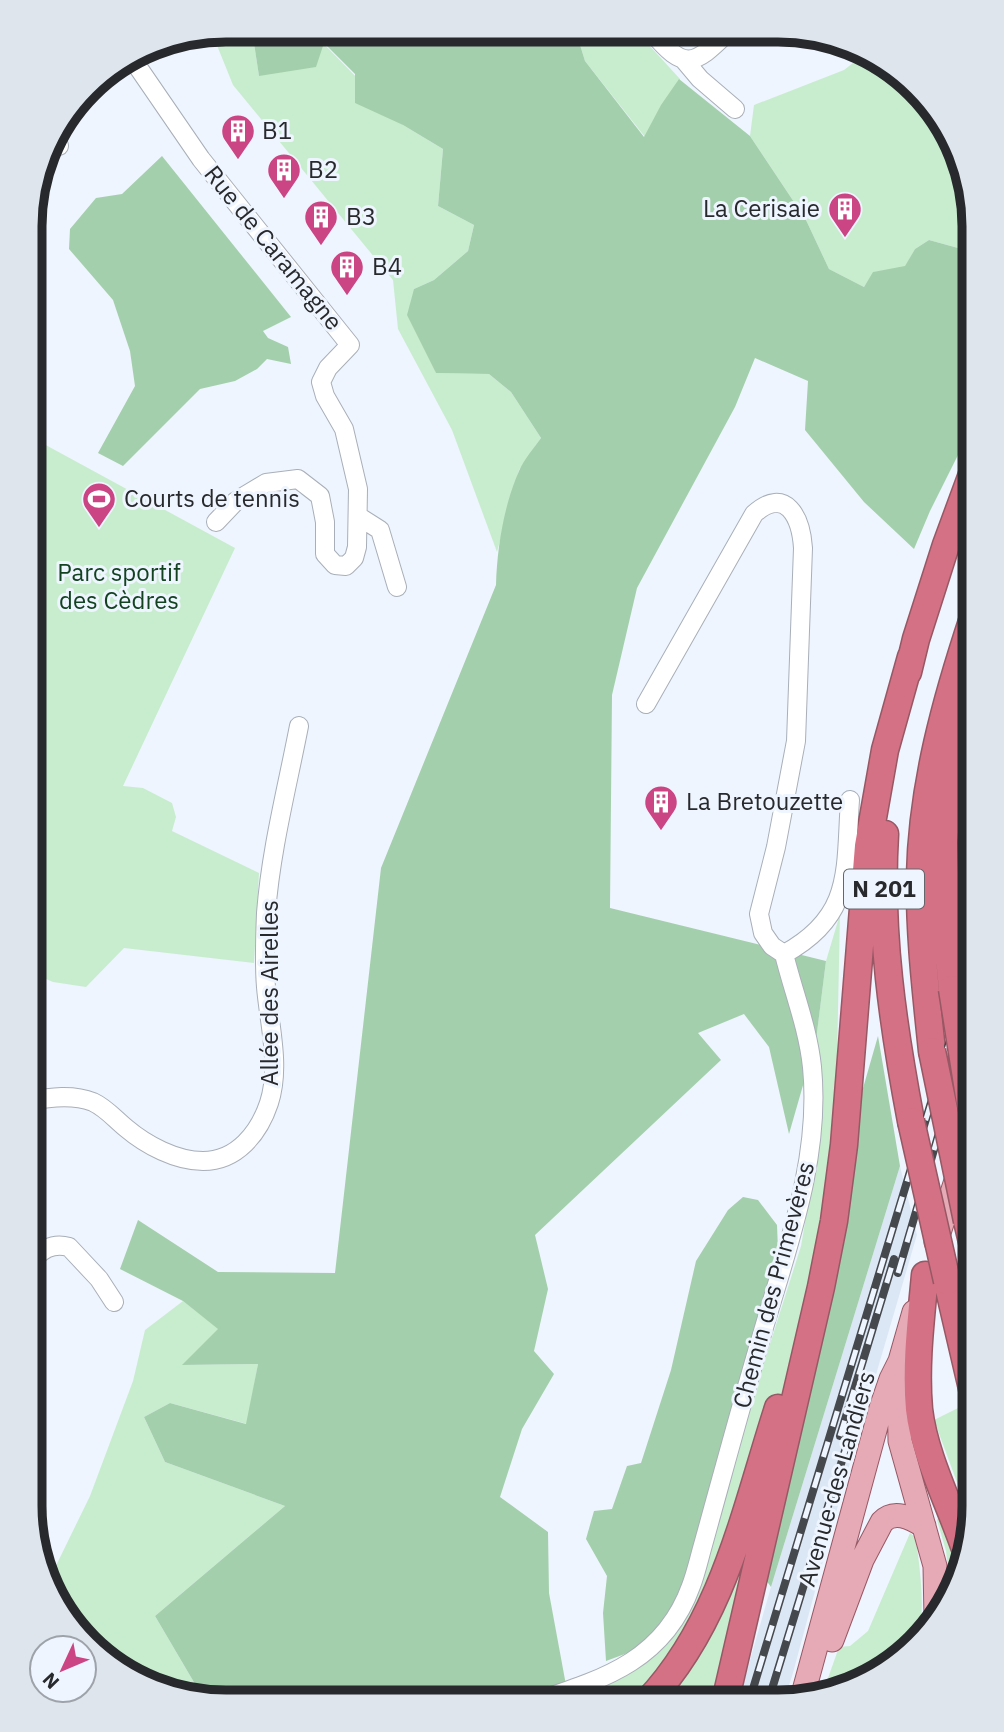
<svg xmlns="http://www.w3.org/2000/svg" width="1004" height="1732" viewBox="0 0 1004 1732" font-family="'IBM Plex Sans',sans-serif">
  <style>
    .built { fill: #dce7f6 }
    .green { fill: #c8edce }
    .forest { fill: #a4cfac }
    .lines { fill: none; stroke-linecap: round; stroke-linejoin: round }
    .minor-casing { stroke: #a9afb8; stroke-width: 20 }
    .major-casing { stroke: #975865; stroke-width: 25 }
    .highway-casing { stroke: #975865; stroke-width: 29 }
    .minor { stroke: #fff; stroke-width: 18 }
    .major { stroke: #e5aab5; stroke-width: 23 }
    .highway { stroke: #d47184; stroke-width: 26 }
    .rail-casing { stroke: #45484c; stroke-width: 8 }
    .rail { stroke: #eef5fe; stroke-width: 5; stroke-dasharray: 16; stroke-linecap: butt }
    .highway-bridge-casing { stroke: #975865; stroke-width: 29; stroke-linecap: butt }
    .highway-bridge { stroke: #d47184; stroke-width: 26 }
    .labels { text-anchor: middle; stroke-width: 6; stroke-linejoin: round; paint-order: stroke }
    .shield { fill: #eef5fe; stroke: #63666b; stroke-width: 2 }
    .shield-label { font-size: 23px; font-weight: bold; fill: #27292c }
    .poi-label { font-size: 24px; fill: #27292c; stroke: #eef5fe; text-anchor: start }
    .street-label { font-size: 24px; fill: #27292c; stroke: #eef5fe }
    .park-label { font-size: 24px; fill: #134221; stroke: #eef5fe }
    .rim { fill: none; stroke: #27292c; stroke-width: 9 }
  </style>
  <rect width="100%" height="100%" fill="#eef5fe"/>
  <path class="built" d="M900,1166L917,1235L843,1487L793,1673L784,1701L738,1702L771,1587Z"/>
  <path class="green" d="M226,30H252L259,76L323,43L403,125L443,149L438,206L474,225L468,251L434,280L414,289L436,373L489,374L511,392L541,438L519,470L497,552L452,430L398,329L393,280L233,85L212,33Z
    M576,32H637L680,79L645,137L585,61Z
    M862,56L907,78L964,163L974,226L971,244L958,248L929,240L915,249L905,267L874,272L864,287L829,269L806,220L750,136L754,105L844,70Z
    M31,437L235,548L123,786L143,788L172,803L176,817L172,831L259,873L254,963L124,948L86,987L53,982L30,972Z
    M974,715V926L958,974L952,886L962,765Z
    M840,914L835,1156L818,1262L717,1702H551L665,1641L731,1467L801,1246L817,1153L816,1039L826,961Z
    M183,1301L219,1329L183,1365L258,1364L247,1424L170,1403L144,1417L165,1462L285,1506L155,1616L205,1701H200L97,1654L48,1582L90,1496L133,1381L145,1330Z
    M960,1407L974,1471L972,1523L934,1420Z
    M942,1508L959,1557L950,1583L946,1551L937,1520Z
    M910,1533L916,1538C920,1572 925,1602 919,1636L841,1692L822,1695L839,1647L850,1646L868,1631Z"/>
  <path class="forest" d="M252,30L576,32L585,61L644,137L661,105L679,79L750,136L806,220L829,269L864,287L873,272L905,266L915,249L929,240L958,248L971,244L974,233V408L958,455L930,511L914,549L864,502L805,430L808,381L755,358L735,407L637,588L612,695L610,908L826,961L816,1040L789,1134L769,1047L744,1014L698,1033L721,1060L535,1235L548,1289L534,1351L554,1374L522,1429L500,1497L548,1532L549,1593L568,1696L551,1702L205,1701L155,1616L285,1506L165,1462L144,1417L170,1403L246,1424L258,1364L182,1365L218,1329L183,1301L120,1269L138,1220L218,1272L335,1273L381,868L496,585C497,548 504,505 519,471C524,459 534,448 541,438L511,392L489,374L436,373L407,315L414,289L434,280L468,251L474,225L438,206L443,149L403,125L355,103V74L324,43L316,67L259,76Z
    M162,156L291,317L263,331L268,338L288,347L291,364L267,359L257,369L235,381L200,389L123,466L98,453L135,386L130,351L113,300L69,249L70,229L96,198L122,194Z
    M878,1036L900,1166L771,1587L766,1580L791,1477L853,1123Z
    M743,1197L758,1200L777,1225L778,1250L715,1484L689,1569L667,1617L641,1648L606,1661L603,1613L607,1576L586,1539L594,1511L612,1509L627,1466L641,1463L671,1370L696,1261L728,1210Z"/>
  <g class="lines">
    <g class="minor-casing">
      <path id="minor" d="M652,32C684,71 694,66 727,33
        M131,57L201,159L350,345L328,368L321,382L325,396L344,429L358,489L357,547L354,558L346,566L335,565L325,554V522L320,496L298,479L266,483L236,501L216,522
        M684,60L700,79L735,109
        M55,133L59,146
        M358,516L380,530L397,587
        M784,954C854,916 845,869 850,800
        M30,1101C50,1097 73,1094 93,1102C106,1108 115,1119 126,1128C146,1145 176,1161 203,1161C237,1161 259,1133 269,1103C281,1066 269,1024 266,987C264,963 265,937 266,913C271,849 287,788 299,726
        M30,1262C41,1251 51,1242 69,1247L99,1279L114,1302
        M534,1702C603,1679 664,1661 691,1586C696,1573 699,1559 703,1545C723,1473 742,1402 763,1331C788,1245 821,1157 812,1067C808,1028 793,991 784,954L772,946L763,933L759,914L776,847L796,741L803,548C801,518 786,485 754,514L646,704"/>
    </g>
    <g class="major-casing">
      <path id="major" d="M936,1242L974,1125
        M899,1378L900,1441L935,1566L936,1619
        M832,1640L862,1560L882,1522C894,1509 911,1518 924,1526
        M802,1698L881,1408L891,1379L900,1361L914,1312"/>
    </g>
    <g class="highway-casing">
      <path id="highway" d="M908,672L916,639L946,545L974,469
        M885,834C879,931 893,1026 911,1121
        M952,989L947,937L944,842L955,726
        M932,1051C926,992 919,934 920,875C922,785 946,699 974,615
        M967,1221L974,1250
        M925,1275C921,1319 915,1365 919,1409C924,1454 949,1503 964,1546
        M947,1281L974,1397
        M647,1702C723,1622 745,1510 778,1408
        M725,1702L821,1287L834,1221L844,1145L868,846L885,750L911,657"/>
    </g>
    <use href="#minor" class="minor"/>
    <use href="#major" class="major"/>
    <use href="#highway" class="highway"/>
    <g class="rail-casing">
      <path id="rail" d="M898,1273L974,1013
        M840,1436L894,1259
        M749,1702L974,961
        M768,1702L852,1428"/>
    </g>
    <use href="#rail" class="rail"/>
    <g class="highway-bridge-casing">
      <path id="highway-bridge" d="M952,989L974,1128
        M932,1051L967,1221
        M911,1121L947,1281"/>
    </g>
    <use href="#highway-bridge" class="highway-bridge"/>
  </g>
  <defs>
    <g id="building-pin" transform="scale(1.75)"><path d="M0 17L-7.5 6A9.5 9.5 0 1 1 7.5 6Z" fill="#cb4584" stroke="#eef5fe"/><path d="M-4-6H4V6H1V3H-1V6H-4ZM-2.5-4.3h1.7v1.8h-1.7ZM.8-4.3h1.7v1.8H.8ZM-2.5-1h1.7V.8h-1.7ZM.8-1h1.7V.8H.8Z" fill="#fff"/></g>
    <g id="stadium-pin" transform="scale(1.75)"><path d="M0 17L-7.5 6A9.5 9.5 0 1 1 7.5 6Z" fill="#cb4584" stroke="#eef5fe"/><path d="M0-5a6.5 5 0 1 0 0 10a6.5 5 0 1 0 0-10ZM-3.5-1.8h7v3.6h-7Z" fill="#fff"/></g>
  </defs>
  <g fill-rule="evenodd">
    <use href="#building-pin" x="238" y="131"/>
    <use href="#building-pin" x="284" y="170"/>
    <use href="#building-pin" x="845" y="209"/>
    <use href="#building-pin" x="321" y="217"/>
    <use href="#building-pin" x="347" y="267"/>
    <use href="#stadium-pin" x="99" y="499"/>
    <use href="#building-pin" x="661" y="802"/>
  </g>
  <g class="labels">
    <rect class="shield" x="844" y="869.5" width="80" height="39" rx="5"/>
    <g class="shield-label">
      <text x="884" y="897">N 201</text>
    </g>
    <g class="poi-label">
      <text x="262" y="139">B1</text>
      <text x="308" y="178">B2</text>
      <text x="820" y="217" text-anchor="end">La Cerisaie</text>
      <text x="346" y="225">B3</text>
      <text x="372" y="275">B4</text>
      <text x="124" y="507">Courts de tennis</text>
      <text x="686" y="810">La Bretouzette</text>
    </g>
    <g class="street-label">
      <text transform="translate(273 248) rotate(51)" y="8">Rue de Caramagne</text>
      <text transform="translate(270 993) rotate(-90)" y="8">Allée des Airelles</text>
      <text transform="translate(774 1285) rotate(-75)" y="8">Chemin des Primevères</text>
      <text transform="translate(837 1479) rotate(-74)" y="8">Avenue des Landiers</text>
    </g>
    <g class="park-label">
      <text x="119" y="581">Parc sportif<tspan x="119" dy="28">des Cèdres</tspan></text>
    </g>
  </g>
  <path d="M0 0H1004V1732H0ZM226 42H778A184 184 0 0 1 962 226V1506A184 184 0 0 1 778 1690H226A184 184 0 0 1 42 1506V226A184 184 0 0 1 226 42Z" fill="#dee5ed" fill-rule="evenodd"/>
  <path class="rim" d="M226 42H778A184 184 0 0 1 962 226V1506A184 184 0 0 1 778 1690H226A184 184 0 0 1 42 1506V226A184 184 0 0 1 226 42Z"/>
  <g transform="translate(63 1669) rotate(226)"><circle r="33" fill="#eef5fe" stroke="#9ea3aa" stroke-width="2"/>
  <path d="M0-5L12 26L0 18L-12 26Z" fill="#cb4584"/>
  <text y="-10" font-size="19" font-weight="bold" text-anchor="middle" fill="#27292c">N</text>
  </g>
</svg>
